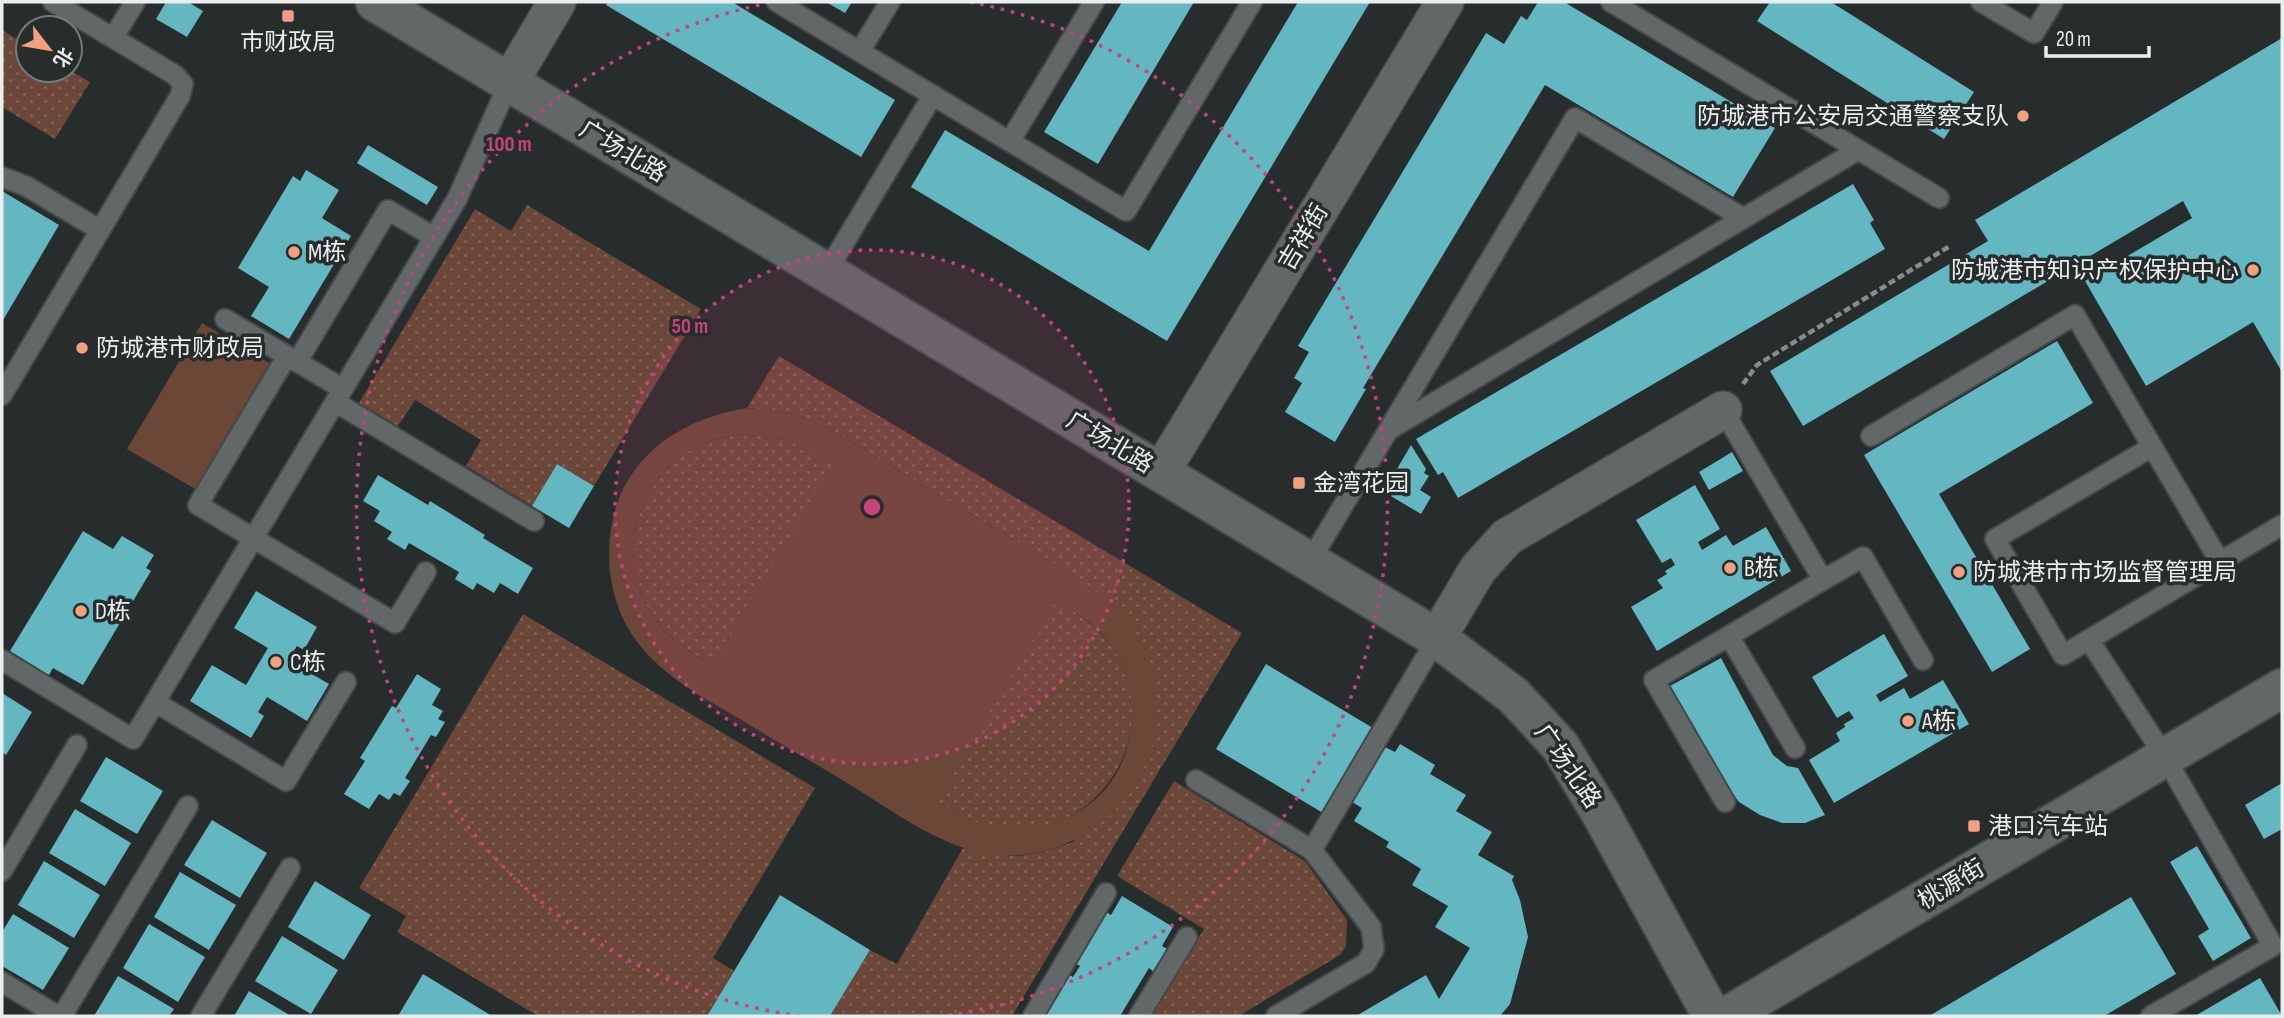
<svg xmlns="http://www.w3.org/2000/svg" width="2284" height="1018" viewBox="0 0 2284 1018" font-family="'Sofia Sans Condensed','Noto Sans SC',sans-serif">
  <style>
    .grass { fill: url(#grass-dots) }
    .park { fill: #6b4738; fill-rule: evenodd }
    .building { fill: #63b7c1 }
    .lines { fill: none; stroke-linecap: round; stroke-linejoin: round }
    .lane-casing { stroke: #454849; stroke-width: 23 }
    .street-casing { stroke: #454849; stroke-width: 40 }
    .secondary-casing { stroke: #454849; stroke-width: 42 }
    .path { stroke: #888c8c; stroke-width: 4.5; stroke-dasharray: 7 3.5; stroke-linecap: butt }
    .lane { stroke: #626768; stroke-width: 19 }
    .street { stroke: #626768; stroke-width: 37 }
    .secondary { stroke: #626768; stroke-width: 38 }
    .ring { fill: none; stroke: #ca4378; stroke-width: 3.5; stroke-dasharray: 3.5 7 }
    .poi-dot { fill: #f2a07e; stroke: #272c2c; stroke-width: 2.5 }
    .labels { text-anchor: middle; stroke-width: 7; stroke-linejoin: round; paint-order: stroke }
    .poi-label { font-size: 24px; fill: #ebeeee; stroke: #272c2c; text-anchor: start }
    .street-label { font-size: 24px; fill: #ebeeee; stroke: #272c2c }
    .centre { fill: #ca4378; stroke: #272c2c; stroke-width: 3.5 }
    .ring-label { font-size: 21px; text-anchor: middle; font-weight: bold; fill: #ca4378; stroke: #272c2c; stroke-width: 7; stroke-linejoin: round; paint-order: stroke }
  </style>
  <defs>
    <pattern id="grass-dots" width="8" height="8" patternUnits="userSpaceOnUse" patternTransform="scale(1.75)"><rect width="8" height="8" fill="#6b4738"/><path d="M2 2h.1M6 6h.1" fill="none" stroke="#806255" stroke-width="1.8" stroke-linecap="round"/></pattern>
  </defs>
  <rect width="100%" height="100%" fill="#272c2c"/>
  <path class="grass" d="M2,30L28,46V70H69L90,82L55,139L2,107Z
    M527,205L701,309L594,486L557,464L532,506L466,466L481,440L415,400L398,426L359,403L475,209L511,231Z
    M779,356L1242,633L1012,1016H830L870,950L897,964L963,848L991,854L1019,856L1046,851L1073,842L1157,714L1072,575L828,428C801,415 777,410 747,408Z
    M744,434L788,440L833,465L712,666C692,652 669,640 655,619C612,560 636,473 702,444C716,438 730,436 744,434Z
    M1057,599C1076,613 1096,625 1110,644C1171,726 1100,843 1000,829C976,826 956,814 936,801Z
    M523,614L815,788L713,958L734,971L707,1016H538L397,932L406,916L359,888Z
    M1174,781L1305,861L1347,920L1346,946L1340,955L1239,1016H1150L1204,929L1117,876Z"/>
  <path class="park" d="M202,323L271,364L195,489L127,449Z
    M747,408C777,410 801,415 828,428L1072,575C1100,593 1126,612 1141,642C1188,737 1125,845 1021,855C1003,857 982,854 964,848C922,834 882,804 844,781C809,760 774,740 740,719C704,698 664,677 638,643C613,610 605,569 611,529C622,457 680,419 747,408ZM744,434L788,440L832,465L712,666C691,652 668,639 654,618C613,558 636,474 702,444C715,438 729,436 744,434ZM1057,600C1076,612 1097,625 1110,644C1126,665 1134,693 1132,720C1125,822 1014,859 937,801Z"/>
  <path class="building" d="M166,2H188L203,11L187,37L156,19Z
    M608,2H732L895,100L861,157L606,5Z
    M826,2H852L845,13Z
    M1122,2H1194L1098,164L1044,132Z
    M1298,2H1370L1167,341L911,187L945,130L1149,251Z
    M1538,2H1564L1775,128L1733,197L1545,85L1363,388L1366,389L1335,442L1285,412L1302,383L1294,378L1309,352L1298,346L1486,33L1504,44L1521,16L1527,20Z
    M1770,2H1831L1974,92L1944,139L1757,21Z
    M2282,38V372L2253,322L2146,386L2085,281L2192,218L2183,201L1803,426L1770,371L1988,241L1975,220Z
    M368,145L438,187L427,205L357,163Z
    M306,170L339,190L322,218L351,236L289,339L251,316L269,287L238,268L293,176L300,181Z
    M1853,184L1874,220L1870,223L1885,249L1458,498L1443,472L1438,475L1416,439Z
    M2,191L59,225L2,322Z
    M2057,341L2093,403L1939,494L2030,649L1992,672L1864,455Z
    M1411,445L1426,469L1424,473L1429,476L1420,490L1431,497L1421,514L1379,489L1389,472L1394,474Z
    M1732,452L1743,471L1709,490L1699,472Z
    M557,464L594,486L569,528L532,506Z
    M378,475L428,505L430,501L485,535L483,538L533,568L518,594L500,583L494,593L477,583L473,590L455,579L459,572L409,543L405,550L387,539L392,532L374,521L380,511L363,501Z
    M1695,485L1720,529L1698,542L1702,550L1726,535L1733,546L1766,527L1791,571L1657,651L1631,607L1663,588L1657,580L1667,574L1665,571L1675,565L1671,558L1662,563L1636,520Z
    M83,531L113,549L122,536L154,555L146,568L151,571L83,685L53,668L49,675L10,651Z
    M256,591L317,627L304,650L297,646L288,660L329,684L307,721L267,697L258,712L264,716L251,738L190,701L212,665L246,685L268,648L234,628Z
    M1884,634L1908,676L1876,695L1880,702L1904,688L1910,699L1943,680L1969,724L1834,803L1809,760L1840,741L1836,733L1845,727L1844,724L1854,718L1849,711L1837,718L1812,677Z
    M1721,658L1773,755L1787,766L1798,768L1825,815L1805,823H1782L1760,815L1739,802L1723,782L1670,686Z
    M1266,664L1373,728L1323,813L1216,749Z
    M417,674L441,689L432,705L443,711L438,719L445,722L436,737L431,735L405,778L410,781L400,796L394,793L389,800L379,794L369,809L344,794L365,761L360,758L392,706L396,708Z
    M2,693L32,712L6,755L2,752Z
    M1400,744L1435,765L1430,774L1466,795L1456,811L1492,832L1478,855L1514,876L1512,880L1520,900L1528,937L1510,1004L1500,1016H1356L1426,975L1439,999L1470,948L1435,927L1448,906L1412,885L1421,869L1386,847L1389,842L1354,821L1362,808L1352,802L1385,747L1395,752Z
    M106,757L163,791L137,834L80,801Z
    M2282,783V829L2264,839L2245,805Z
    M75,809L131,843L105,886L49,853Z
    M212,820L267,853L240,898L184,865Z
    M2197,846L2251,938L2213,961L2198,936L2209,929L2170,862Z
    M44,861L100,895L74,938L18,905Z
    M180,872L236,905L209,950L154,917Z
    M315,881L371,915L344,960L288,927Z
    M780,895L870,950L830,1016H707Z
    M1122,896L1173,927L1162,946L1169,950L1155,973L1149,968L1120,1016H1043L1068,974L1073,977L1080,966L1075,963L1106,912L1111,915Z
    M2131,897L2176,974L2104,1016H1929Z
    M13,914L69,948L43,990L2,966V932Z
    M149,924L205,957L178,1002L123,968Z
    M282,936L338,970L311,1014L255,981Z
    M423,974L492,1016H398Z
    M118,976L174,1009L169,1016H94Z
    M2260,978L2282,1016H2195Z
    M249,991L291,1016H234Z"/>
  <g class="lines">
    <g class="lane-casing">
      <path id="lane" d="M777,2L1126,211L1252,2
        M1611,2L1939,198
        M1981,2L2034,33L2053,2
        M113,38L135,2
        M860,51L890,2
        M1010,141L1094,2
        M2,177L26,186L100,230
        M826,273L933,95
        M225,319L343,389
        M287,356L198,505L395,623L426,572
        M297,362L388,210L434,237
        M2,395L180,96L183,84L175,75L53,2
        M335,402L534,521
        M1723,410L1823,580L1729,636L1795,748
        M1390,429L1858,150
        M1871,436L2075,315L2220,562
        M2152,447L1995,539L2063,655L2282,525
        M1310,561L1575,118L1743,218
        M1823,580L1863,557L1923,660
        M2089,640L2165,757L2273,946L2151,1016
        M2,660L133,739L155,702
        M346,682L286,781L155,702L457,199L509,83
        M1196,780L1312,850L1371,927L1374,949L1366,963L1276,1016
        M1725,802L1654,680L1729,636
        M1312,850L1437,638
        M2,871L77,745
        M2,982L58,1016
        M62,1016L188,806
        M201,1016L290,868
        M1033,1016L1106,893
        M1139,1016L1187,937"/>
    </g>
    <g class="street-casing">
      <path id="street" d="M509,83L557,2
        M1161,472L1445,2
        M1437,638L1478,569L1507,537L1723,410"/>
    </g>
    <g class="secondary-casing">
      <path id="secondary" d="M375,2L1437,638L1514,696L1560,746L1600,812L1712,1016
        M1727,1016L2282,688"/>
    </g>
    <path class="path" d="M1743,384L1757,365L1950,246"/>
    <use href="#lane" class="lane"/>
    <use href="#street" class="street"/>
    <use href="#secondary" class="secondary"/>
  </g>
  <circle cx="872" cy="507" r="257" fill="#ca4378" fill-opacity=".12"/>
  <g class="ring">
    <circle cx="872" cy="507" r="257"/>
    <path d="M800 1016A514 514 0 0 1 774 2M970 2A514 514 0 0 1 944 1016"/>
  </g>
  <g class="poi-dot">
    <rect x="281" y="9" width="14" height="14" rx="3.5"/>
    <circle cx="2023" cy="116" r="7"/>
    <circle cx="294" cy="252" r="7"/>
    <circle cx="2253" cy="270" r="7"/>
    <circle cx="82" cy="348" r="7"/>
    <rect x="1292" y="476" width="14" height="14" rx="3.5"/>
    <circle cx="1730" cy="568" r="7"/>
    <circle cx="1959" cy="572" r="7"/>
    <circle cx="81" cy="611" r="7"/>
    <circle cx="276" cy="662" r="7"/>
    <circle cx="1908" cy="721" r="7"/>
    <rect x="1967" y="819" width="14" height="14" rx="3.5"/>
  </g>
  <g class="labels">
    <g class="poi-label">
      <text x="288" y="50" text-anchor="middle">巿财政局</text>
      <text x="2009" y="124" text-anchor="end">防城港市公安局交通警察支队</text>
      <text x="308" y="260">M栋</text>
      <text x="2239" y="278" text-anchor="end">防城港市知识产权保护中心</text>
      <text x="96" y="356">防城港市财政局</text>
      <text x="1313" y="491">金湾花园</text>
      <text x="1744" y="576">B栋</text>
      <text x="1973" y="580">防城港市市场监督管理局</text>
      <text x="95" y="619">D栋</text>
      <text x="290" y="670">C栋</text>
      <text x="1922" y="729">A栋</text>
      <text x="1988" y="834">港口汽车站</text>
    </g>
    <g class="street-label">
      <text transform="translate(623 151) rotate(31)" y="8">广场北路</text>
      <text transform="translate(1303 237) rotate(-59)" y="8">吉祥街</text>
      <text transform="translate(1110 442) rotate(31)" y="8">广场北路</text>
      <text transform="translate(1568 766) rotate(55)" y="8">广场北路</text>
      <text transform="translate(1951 884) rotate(-31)" y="8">桃源街</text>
    </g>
  </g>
  <circle cx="872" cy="507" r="10" class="centre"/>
  <g class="ring-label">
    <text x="509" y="151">100 m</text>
    <text x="690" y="333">50 m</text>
  </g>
  <rect width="2284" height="1018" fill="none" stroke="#ebeeee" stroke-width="7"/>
  <g transform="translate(49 49) rotate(121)"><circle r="33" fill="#272c2c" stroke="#757a7a" stroke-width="2"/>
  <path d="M0-5L12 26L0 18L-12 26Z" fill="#f2a07e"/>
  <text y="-10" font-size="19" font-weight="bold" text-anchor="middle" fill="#ebeeee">北</text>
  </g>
  <path d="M2046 46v10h103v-10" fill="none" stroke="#ebeeee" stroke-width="3.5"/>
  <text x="2056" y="46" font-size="21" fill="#ebeeee" stroke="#272c2c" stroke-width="5" paint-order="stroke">20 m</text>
</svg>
